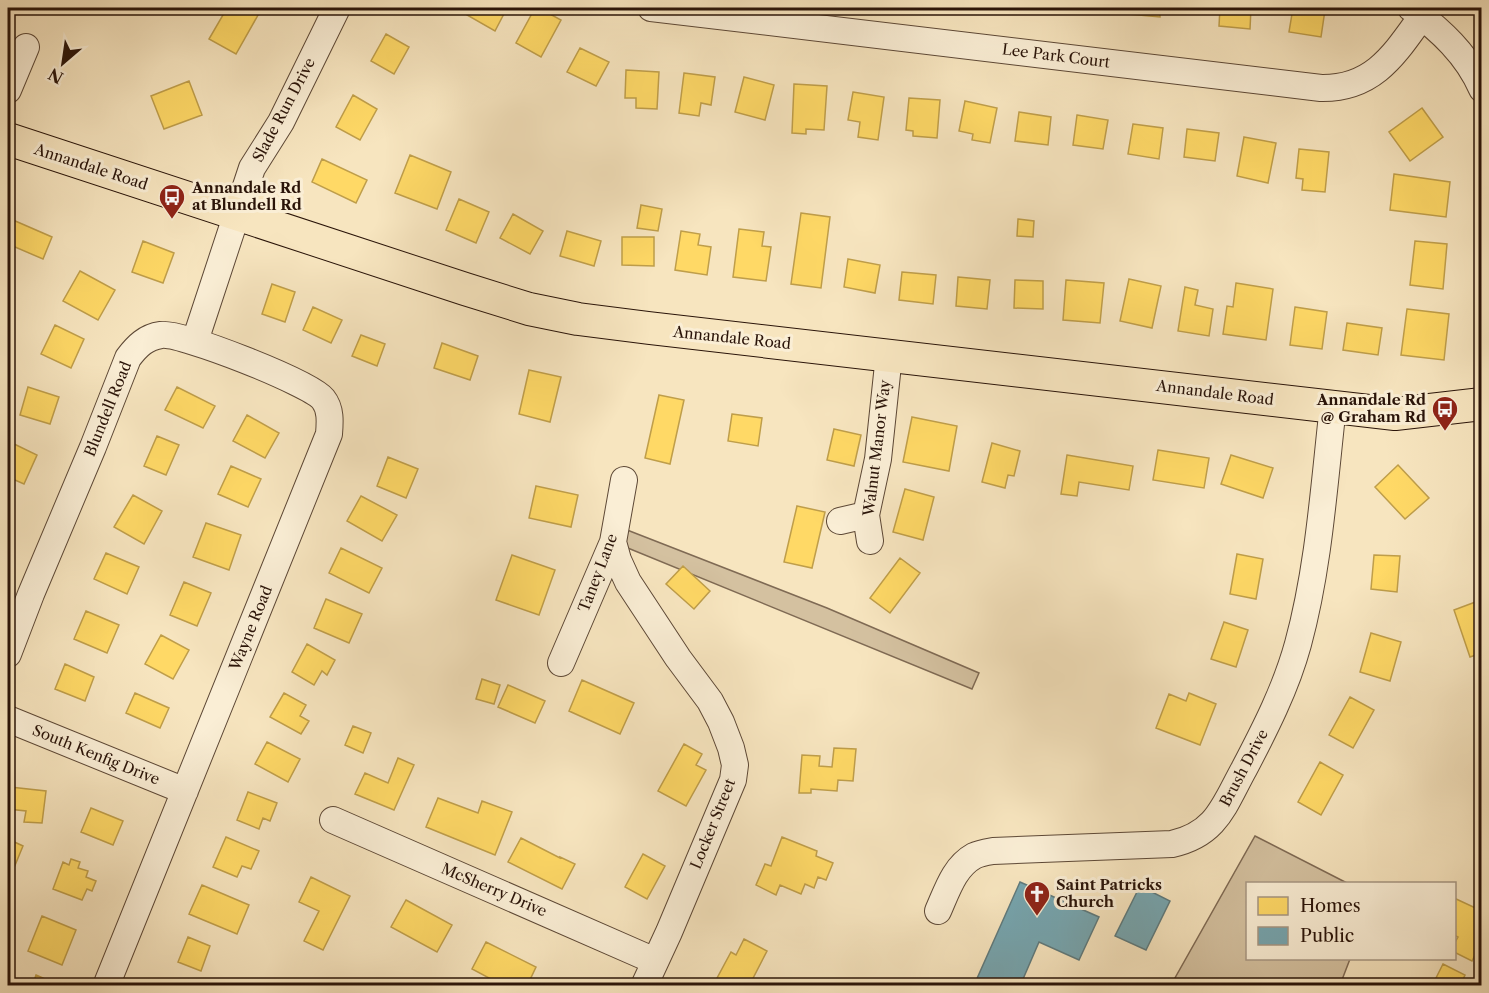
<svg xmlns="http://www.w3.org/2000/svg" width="1489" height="993" viewBox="0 0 1489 993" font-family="'Libre Caslon Text',serif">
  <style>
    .green { fill: #d4c1a0; stroke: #7f6a54; stroke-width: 1.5 }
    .homes { fill: #ffd966; stroke: #bf9e4a; stroke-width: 1.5 }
    .public { fill: #76a5af; stroke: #5f7a7d; stroke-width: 1.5 }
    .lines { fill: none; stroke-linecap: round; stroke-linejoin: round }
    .minor-casing { stroke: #5d4836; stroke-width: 28 }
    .major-casing { stroke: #2a1409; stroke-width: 34 }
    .minor { stroke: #faeed5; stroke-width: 26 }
    .major { stroke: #f7e5bf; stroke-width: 32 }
    .labels { text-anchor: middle; stroke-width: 6; stroke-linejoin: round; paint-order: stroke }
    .street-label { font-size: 15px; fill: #2a1409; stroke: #faeed5 }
    .poi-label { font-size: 15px; font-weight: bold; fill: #2a1409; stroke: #faeed5; text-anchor: start }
  </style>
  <rect width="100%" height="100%" fill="#f7e5bf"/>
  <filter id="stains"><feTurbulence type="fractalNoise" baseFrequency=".00333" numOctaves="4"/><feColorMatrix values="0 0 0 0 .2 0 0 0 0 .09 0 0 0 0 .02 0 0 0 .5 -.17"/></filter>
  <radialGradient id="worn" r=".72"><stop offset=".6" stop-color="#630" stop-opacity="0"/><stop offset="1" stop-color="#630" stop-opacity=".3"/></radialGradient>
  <path class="green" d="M622,528L827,608L979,673L972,689L618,544Z
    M1255,836L1347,883L1248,884V958L1350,959L1340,985H1171Z"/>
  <path class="homes" d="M227,8H262L236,54L209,39Z
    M471,8H507L495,31L467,15Z
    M535,8H539L561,20L541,57L516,43Z
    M1128,8H1160V17L1128,14Z
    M1220,8H1251L1250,29L1219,26Z
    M1293,8H1306L1325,10L1321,37L1289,32Z
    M386,34L409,47L394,74L371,61Z
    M580,48L609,62L596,86L567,72Z
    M626,70L659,72L657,109L636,108V98H625Z
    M684,73L715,77L711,105L701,103L699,116L679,113Z
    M744,77L774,85L765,120L735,112Z
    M189,81L202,115L164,129L151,96Z
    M794,84L827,86L824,130L806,129V134L792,133Z
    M853,92L884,97L878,140L858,137L860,122L848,120Z
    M353,95L377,109L360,140L336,127Z
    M909,98L940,100L937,138L913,136V131L906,130Z
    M965,101L997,108L990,143L972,140L973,134L959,131Z
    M1422,108L1443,137L1410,161L1389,132Z
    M1019,112L1051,117L1048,145L1015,141Z
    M1077,115L1108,120L1103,149L1073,145Z
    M1133,124L1163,128L1159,159L1128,154Z
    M1187,129L1219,133L1215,161L1184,157Z
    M1244,137L1276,143L1268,183L1237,176Z
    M1299,149L1329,152L1325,192L1302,190L1303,179L1296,178Z
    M410,155L451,172L437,209L395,193Z
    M322,159L367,180L356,203L312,182Z
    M1394,174L1450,182L1446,217L1390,210Z
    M459,199L489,212L476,243L446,230Z
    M641,205L662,209L658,231L637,228Z
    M801,213L830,217L821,288L791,284Z
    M513,214L543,231L530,254L500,238Z
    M1018,219L1034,221L1033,237L1017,236Z
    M13,220L52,237L43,259L8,244V232Z
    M739,229L764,232L762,246L771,247L766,281L733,277Z
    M567,231L601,241L594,266L560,256Z
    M681,231L700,234L698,245L711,247L707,275L675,270Z
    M622,237H654V266L622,265Z
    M143,241L174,253L163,283L132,272Z
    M1415,241L1447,244L1443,289L1410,285Z
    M848,259L880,265L875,293L844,287Z
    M80,271L115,290L98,320L63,301Z
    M902,272L936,275L933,304L899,300Z
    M958,277L990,280L987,309L956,306Z
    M1129,279L1161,286L1152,328L1120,321Z
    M1015,280L1043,281V309L1014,308Z
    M1066,280L1104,283L1100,323L1063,320Z
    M1236,283L1273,289L1266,340L1223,334L1227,306L1233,307Z
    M272,284L295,292L285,322L262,314Z
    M1185,287L1198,290L1195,305L1213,309L1209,336L1178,331Z
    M313,307L342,320L331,343L303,330Z
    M1295,307L1327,312L1322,349L1290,345Z
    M1407,309L1449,314L1444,360L1401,355Z
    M1347,323L1382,328L1378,355L1343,350Z
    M55,325L84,339L71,368L41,354Z
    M361,335L385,344L377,366L352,356Z
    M442,343L478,356L470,380L434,368Z
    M529,370L561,377L550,422L519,414Z
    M28,387L59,397L50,424L20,415Z
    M177,387L215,406L203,428L165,410Z
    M659,395L684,400L670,464L645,458Z
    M732,414L762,418L758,446L728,441Z
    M247,415L279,433L265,458L233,441Z
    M912,417L957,426L949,471L903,462Z
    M834,429L861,435L854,466L827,460Z
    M157,436L179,445L166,475L144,466Z
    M8,441L37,455L24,484L8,477Z
    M992,443L1020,451L1014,476L1008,475L1005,488L982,482Z
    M1158,450L1209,458L1204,488L1153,480Z
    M1067,455L1133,466L1129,490L1079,482L1077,496L1061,494Z
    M1231,455L1273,468L1263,498L1221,484Z
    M388,457L418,469L406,498L377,486Z
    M1398,465L1429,498L1405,519L1375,487Z
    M231,466L261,479L248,507L218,494Z
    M536,486L578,495L571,527L529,518Z
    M905,489L934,497L923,540L893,532Z
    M133,495L162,511L144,544L114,527Z
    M361,496L397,515L382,541L347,521Z
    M797,506L825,512L812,568L784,562Z
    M206,523L241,535L229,570L193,557Z
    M341,548L382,568L369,593L329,573Z
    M106,553L139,567L127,594L94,579Z
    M1237,554L1263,559L1256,599L1230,594Z
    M512,555L555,570L539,615L496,600Z
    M1374,555L1400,556L1397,592L1371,589Z
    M900,558L920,573L890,613L870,598Z
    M683,566L710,591L694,609L666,584Z
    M184,582L211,593L197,626L170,615Z
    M326,599L362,614L349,643L314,628Z
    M1478,601L1482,611V653L1470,657L1454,610Z
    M86,611L119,625L107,653L74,639Z
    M1224,622L1248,630L1236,667L1211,659Z
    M1371,633L1401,642L1390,681L1360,672Z
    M161,635L189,650L173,679L145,664Z
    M307,644L335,660L327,675L322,671L314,685L292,672Z
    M65,664L94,677L85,701L55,689Z
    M482,679L500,685L494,704L476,699Z
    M582,680L634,703L620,734L569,711Z
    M508,685L545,701L535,723L498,707Z
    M135,693L169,708L160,728L126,713Z
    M284,693L306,705L300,716L309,721L301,734L270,717Z
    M1189,693L1216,704L1200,745L1156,728L1169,694L1186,701Z
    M1350,697L1374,710L1353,748L1329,735Z
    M353,726L371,733L363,753L345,745Z
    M267,742L300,759L288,782L255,764Z
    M684,744L702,754L696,765L706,770L686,806L658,791Z
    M834,748L856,749L853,781L838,780L837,791L811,789V793H799L802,755L820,756L819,766L832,767Z
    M398,758L414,765L394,810L355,794L365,773L388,783Z
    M1320,762L1343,775L1321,815L1298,802Z
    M10,787L46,791L42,823L24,822L26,811L8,809Z
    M248,792L277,803L270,821L263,818L259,829L237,820Z
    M438,798L478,813L482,801L512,812L495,855L426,827Z
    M91,808L123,821L113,845L81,832Z
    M226,837L259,851L251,869L242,866L237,877L213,867Z
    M782,837L817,851L816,856L833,863L826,880L818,877L814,888L805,884L801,894L780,885L776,895L756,885L765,864L771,866Z
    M521,838L560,858V857L575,864L562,889L508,862Z
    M8,839L23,846L11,875L8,873Z
    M643,854L665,866L647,899L625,887Z
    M71,859L80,862L78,868L88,871L86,877L96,881L92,891L87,889L82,900L53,889L63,862L69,865Z
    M311,877L350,896L323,950L304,941L319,911L299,902Z
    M202,885L249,905L237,934L189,914Z
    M1454,898L1482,911V941L1472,961L1454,952V944L1458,937L1454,935Z
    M406,900L452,925L437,952L391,927Z
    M42,916L76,930L62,965L28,951Z
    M188,937L210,946L201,971L178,962Z
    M744,939L767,951L749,986H727L716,980L731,952L736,955Z
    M486,942L536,967L527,986H504L472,969Z
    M1443,964L1465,975L1460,986H1432Z
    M36,975L52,982L51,986H20L22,980L33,984Z"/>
  <path class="public" d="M1020,882L1099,917L1079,960L1039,942L1020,986H981L975,983Z
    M1140,886L1170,901L1146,950L1115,936Z"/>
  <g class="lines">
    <g class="minor-casing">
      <path id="minor" d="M651,8L1321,88C1378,89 1398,48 1428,8
        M1411,8C1440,30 1467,54 1482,89
        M8,90L26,47
        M195,341L252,168L281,122L337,8
        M840,521L866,515
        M870,541L866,515L878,459L889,355
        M613,542L618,560L628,582L678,658L710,701L721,722L731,748L735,765L733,780L669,932L644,986
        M8,654L31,594L93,447L128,358C137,346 146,337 161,335C181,332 310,383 323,399C331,409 330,422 329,434L106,986
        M561,663L613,542L624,480
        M8,719L185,791
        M333,820L655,961
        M938,911C947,891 954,867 974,856C980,853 987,852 993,851L1172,844C1217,834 1224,805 1244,769C1265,729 1286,688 1298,644C1319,567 1324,485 1333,406"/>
    </g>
    <g class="major-casing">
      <path id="major" d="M8,139L465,289L529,309L578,319L649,328L1395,414L1482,404"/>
    </g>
    <use href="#minor" class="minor"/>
    <use href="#major" class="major"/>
  </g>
  <defs>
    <g id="bus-pin" transform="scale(1.35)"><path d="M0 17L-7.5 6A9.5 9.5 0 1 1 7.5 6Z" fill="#8f2418" stroke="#faeed5"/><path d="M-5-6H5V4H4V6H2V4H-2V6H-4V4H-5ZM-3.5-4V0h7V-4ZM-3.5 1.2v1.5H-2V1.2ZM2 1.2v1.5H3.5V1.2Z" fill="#fff"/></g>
    <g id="church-pin" transform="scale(1.35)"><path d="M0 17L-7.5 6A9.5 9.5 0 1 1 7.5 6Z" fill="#8f2418" stroke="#faeed5"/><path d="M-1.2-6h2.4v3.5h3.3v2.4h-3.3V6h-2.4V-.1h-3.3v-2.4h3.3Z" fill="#fff"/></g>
  </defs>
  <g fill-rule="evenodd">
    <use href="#bus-pin" x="172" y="197"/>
    <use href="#bus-pin" x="1445" y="409"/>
    <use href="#church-pin" x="1037" y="894"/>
  </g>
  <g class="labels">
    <g class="street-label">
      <text transform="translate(1056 56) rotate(7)" y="5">Lee Park Court</text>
      <text transform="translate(284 110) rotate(-62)" y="5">Slade Run Drive</text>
      <text transform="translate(91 167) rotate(18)" y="5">Annandale Road</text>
      <text transform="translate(732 338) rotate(6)" y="5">Annandale Road</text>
      <text transform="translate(1215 393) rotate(7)" y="5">Annandale Road</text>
      <text transform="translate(108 409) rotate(-68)" y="5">Blundell Road</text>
      <text transform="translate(877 448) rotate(-83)" y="5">Walnut Manor Way</text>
      <text transform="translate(598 573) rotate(-69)" y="5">Taney Lane</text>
      <text transform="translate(251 628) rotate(-68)" y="5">Wayne Road</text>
      <text transform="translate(96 755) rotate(22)" y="5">South Kenfig Drive</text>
      <text transform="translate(1244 768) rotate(-62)" y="5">Brush Drive</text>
      <text transform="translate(713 824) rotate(-68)" y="5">Locker Street</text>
      <text transform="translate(494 890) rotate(23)" y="5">McSherry Drive</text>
    </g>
    <g class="poi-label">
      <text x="192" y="193">Annandale Rd<tspan x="192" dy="17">at Blundell Rd</tspan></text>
      <text x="1426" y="405" text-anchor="end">Annandale Rd<tspan x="1426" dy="17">@ Graham Rd</tspan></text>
      <text x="1056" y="890">Saint Patricks<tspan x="1056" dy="17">Church</tspan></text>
    </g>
  </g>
  <rect width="1489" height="993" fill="none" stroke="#f7e5bf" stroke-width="30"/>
  <rect x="9" y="9" width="1471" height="975" fill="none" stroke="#2a1409" stroke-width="3"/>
  <rect x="15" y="15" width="1459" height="963" fill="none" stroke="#2a1409" stroke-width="1.5"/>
  <rect x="1246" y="882" width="210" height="78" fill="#faeed5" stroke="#a79783" stroke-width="1.5"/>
  <rect x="1258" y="897" width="30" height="18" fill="#ffd966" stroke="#a79783" stroke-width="1.5"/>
  <text x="1300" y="912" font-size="18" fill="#2a1409">Homes</text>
  <rect x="1258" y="927" width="30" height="18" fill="#76a5af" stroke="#a79783" stroke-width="1.5"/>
  <text x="1300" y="942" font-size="18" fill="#2a1409">Public</text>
  <g transform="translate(63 63) rotate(209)" stroke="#faeed5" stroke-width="4.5" paint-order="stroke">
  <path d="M0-4.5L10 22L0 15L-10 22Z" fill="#2a1409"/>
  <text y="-9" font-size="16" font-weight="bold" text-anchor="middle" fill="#2a1409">N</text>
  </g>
  <rect width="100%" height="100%" filter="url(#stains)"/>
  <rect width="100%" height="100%" fill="url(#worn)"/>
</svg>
